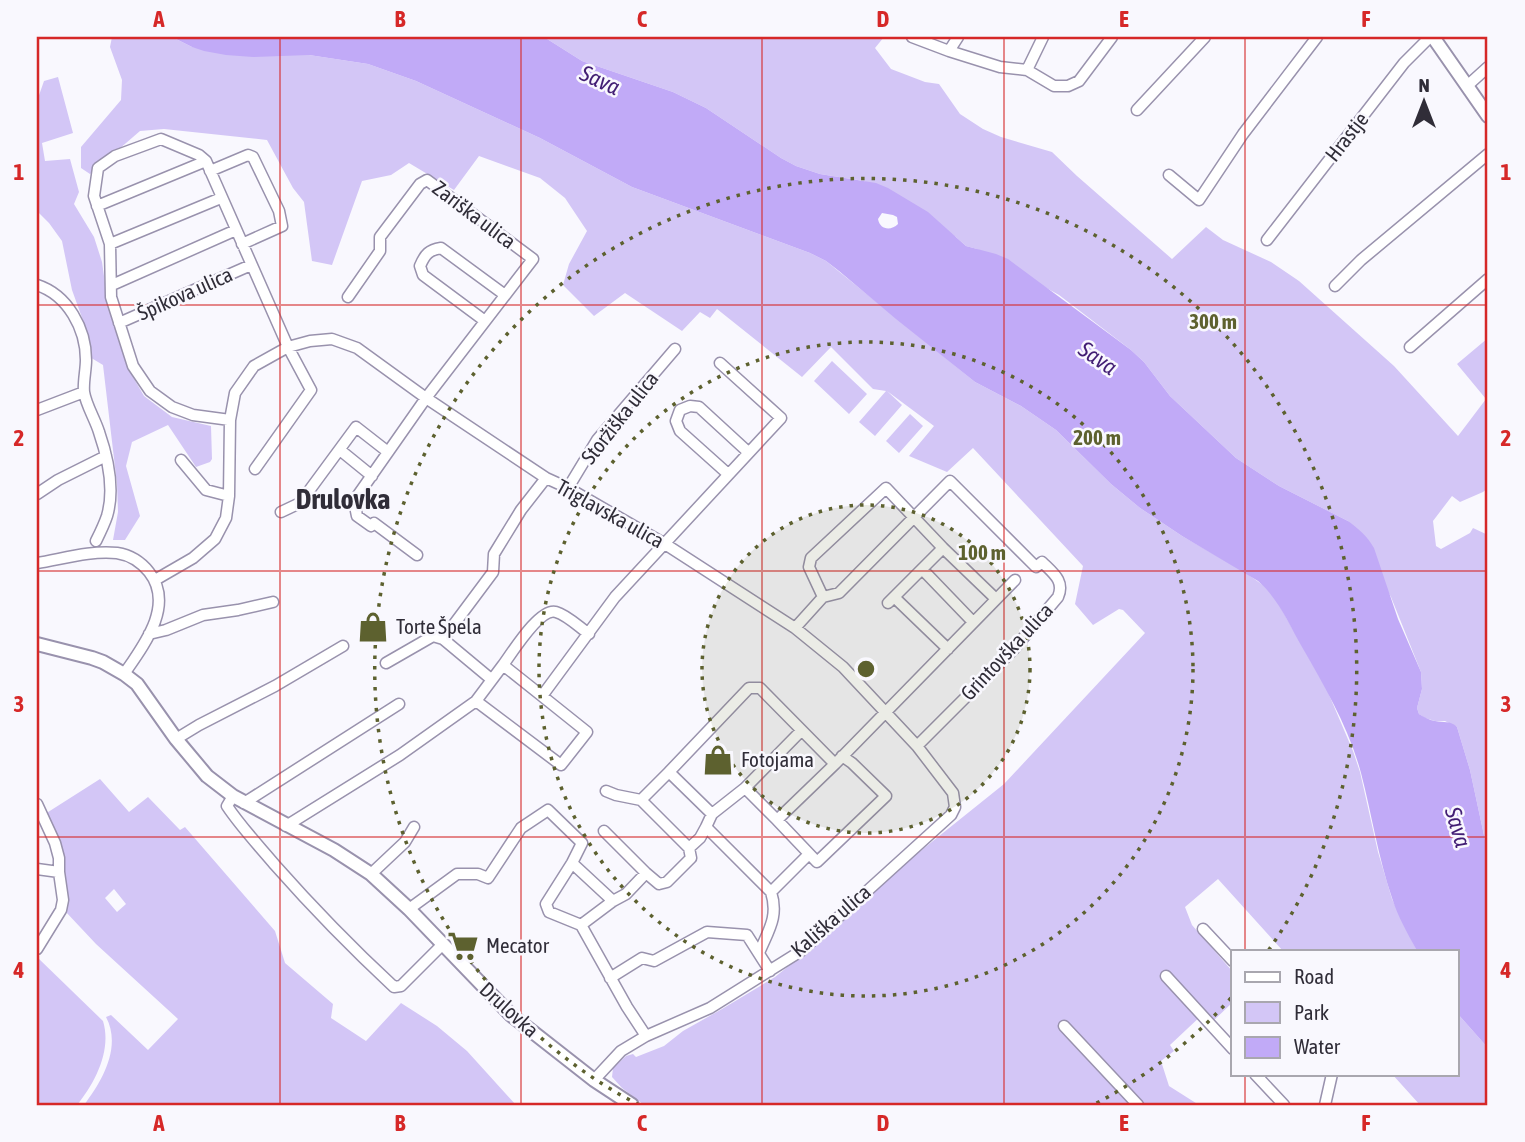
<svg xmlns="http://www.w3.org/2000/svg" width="1525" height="1142" viewBox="0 0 1525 1142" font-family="'Asap Condensed',sans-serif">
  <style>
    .green { fill: #d3c6f6; fill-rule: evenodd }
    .water { fill: #c1aaf7; fill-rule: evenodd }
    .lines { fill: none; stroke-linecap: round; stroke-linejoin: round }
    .minor-casing { stroke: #9992ad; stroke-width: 13 }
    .tertiary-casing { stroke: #9992ad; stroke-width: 16 }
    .minor { stroke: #fff; stroke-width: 10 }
    .tertiary { stroke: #fff; stroke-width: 12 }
    .grid { fill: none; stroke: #d62828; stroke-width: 2; stroke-opacity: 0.55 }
    .ring { fill: none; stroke: #5d612f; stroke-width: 3.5; stroke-dasharray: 3.5 7 }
    .labels { text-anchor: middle; stroke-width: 5; stroke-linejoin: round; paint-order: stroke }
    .street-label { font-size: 21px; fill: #302d38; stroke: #f9f8fe }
    .poi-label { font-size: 21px; fill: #302d38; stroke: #f9f8fe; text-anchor: start }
    .water-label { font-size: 23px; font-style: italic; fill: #421e74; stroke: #f9f8fe }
    .district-label { font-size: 28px; font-weight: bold; fill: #302d38; stroke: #f9f8fe }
    .centre { fill: #5d612f; stroke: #f9f8fe; stroke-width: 3.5 }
    .ring-label { font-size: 21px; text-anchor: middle; font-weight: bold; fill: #5d612f; stroke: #f9f8fe; stroke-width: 5; stroke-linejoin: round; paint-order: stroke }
    .neatline { fill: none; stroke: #d62828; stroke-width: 2.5 }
    .grid-label { font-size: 23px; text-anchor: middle; font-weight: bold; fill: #d62828 }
  </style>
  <rect width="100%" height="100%" fill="#f9f8fe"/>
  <path class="green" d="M112,37H172L192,47L309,55L368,64L416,81L540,138L632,187L810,253L826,261L975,382L1021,406L1056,430L1111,484L1140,508L1182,536L1243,571L1267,588L1278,603L1327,690L1353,751L1360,772L1378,852L1392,899L1417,951H1283L1218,879L1185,907L1192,925L1233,972V1002L1211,1023L1203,1014L1170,1045L1174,1051L1161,1061L1169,1086L1199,1105H644L622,1088L612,1077L613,1068L626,1056L633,1054L636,1057L664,1046L683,1031L722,1009L775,977L816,944L913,857L1004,784L1145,633L1123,610L1119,609L1093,625L1075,604L1083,566L973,448L947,472L909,456L934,426L887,391L902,405L875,436L859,422L886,391L873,389L831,347L802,377L717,309L710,318L700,312L682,331L625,293L594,316L563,285L569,264L587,231L565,198L540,178L479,156L454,190L409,163L391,175L362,181L332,265L312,261L304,202L293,188L267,140L164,129L140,131L90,174L81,168V147L121,100L122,80L110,47Z
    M544,37H884L875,48L891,69L925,82L939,84L960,114L983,129L1001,137L1052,152L1077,176L1172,259L1206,227L1223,240L1271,262L1299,281L1394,366L1458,436L1486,399L1457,364L1488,338V488L1483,492L1460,502L1452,496L1433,521L1436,546L1441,549L1470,533L1473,528L1488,535V854L1470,770L1457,727L1445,721H1435L1425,718L1419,714L1417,708L1422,689L1421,672L1391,597L1348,521L1279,486L1236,458L1170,396L1144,362L1131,350L1059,295L977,249L966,246L956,237L864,181L820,174L796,166L781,158L706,108L673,92L582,61Z
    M58,77L73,133L42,143L45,161L70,159L79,192L74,204L94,237L102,262L107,297L129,370L144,396L172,417L211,426L212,459L210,462L196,467L168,425L132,442L126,466L140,516L125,540H113L118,512L117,484L103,365L88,356L85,326L72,290L62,241L49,223L37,211V101L44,81Z
    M832,361L867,394L849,414L814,381Z
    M910,414L923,426L899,453L886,441Z
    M100,779L129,812L148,797L180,830L185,827L275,931L285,963L333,1004L331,1018L366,1041L401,1003L437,1026L467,1051L516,1105H84C102,1081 122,1047 106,1017L111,1015L148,1050L178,1019L96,944L65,911L67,899L45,814ZM114,889L126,904L117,912L105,898Z
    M37,957L103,1021C112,1050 95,1083 77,1105H37Z
    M1457,1013L1488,1048V1105H1420L1392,1074H1457Z"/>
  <path class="water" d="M172,37H544L582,61L673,92L706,108L781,158L796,166L820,174L876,183L888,188L928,212L966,246L996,254L1008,259L1131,350L1144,362L1170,396L1236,458L1279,486L1348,521C1359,529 1367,536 1374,548L1398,619L1421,672L1422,689L1417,708L1419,714C1424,717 1429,720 1435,721C1444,723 1450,720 1457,727L1470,770L1488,854V1048L1457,1013V951H1417C1408,934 1398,917 1392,898C1378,857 1372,815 1361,773C1349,728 1325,687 1302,647C1289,624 1278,598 1258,581L1182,536L1140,508L1111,484L1056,430L1021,406L975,382L896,319L839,271L826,261L810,253L632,187L540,138L416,81L368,64L309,55L253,57L226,55L204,51L192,47ZM882,213L893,215L897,217L898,224C891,231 880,230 878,219Z"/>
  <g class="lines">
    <g class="minor-casing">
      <path id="minor" d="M912,37L949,51L1000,67L1027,70L1054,86H1068L1079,81L1112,37
        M949,51L958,37
        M1027,70L1043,37
        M1467,86L1488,67
        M1137,110L1205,37
        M210,171L248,155L253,157L279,211L282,226L242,244
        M1169,175L1199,200L1243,134L1317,37
        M97,206L206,161
        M1267,240L1404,63L1430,37
        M110,244L221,198
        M37,285C68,295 86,329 86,360C86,370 83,382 84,392C86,405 95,419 99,432C108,458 115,489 107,516C104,525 100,533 96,541
        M112,285L236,230
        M1335,286L1361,260L1488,154
        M348,297L380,251V237L420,184L427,180L533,259L426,398L358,495L355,506L357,516L371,526L374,523L417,555
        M485,321L423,275L420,266C425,254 429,250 441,248L505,295
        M119,323L251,265
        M1410,347L1488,279
        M37,410L84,392
        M230,420L193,415L172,407L150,391L133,366L111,297L110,244L94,196L98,168L115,156L161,139L199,155L206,161L288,347L311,390L255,469
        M340,450L372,476
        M181,460L206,490L229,496
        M728,474L680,431L676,421L680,410L690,406L699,407L748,452
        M568,488L597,440L675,349
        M37,494L58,480L106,456
        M281,512L300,503L356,427L388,452
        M37,563C62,559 91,550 117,553C130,555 141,562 149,572C175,605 144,645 124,674
        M922,569L973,622
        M155,580L193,558L215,539L226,518L229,496L230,420L235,393L254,366L288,347L310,341L332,339L357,348L426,398L546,478L568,488L665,544L795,628L843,667L917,746L953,793L955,807L951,815L801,951L710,1008L646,1036L621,1051L594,1080
        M823,597L809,567L811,558L886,488L943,548L996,599
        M894,597L948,649
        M888,603L943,548
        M795,628L823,597L839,593L950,481L1036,567L1042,562C1053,573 1065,581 1058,597L1013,650L917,746
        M149,634L166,630L203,615L238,610L273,602
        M443,639L491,679
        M386,663L433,636L443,639L493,572L494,554L521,510L546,478
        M503,665C512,653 540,607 556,612C567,615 579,627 589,634
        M542,696L587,732L561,765L476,701L503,665L542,696L615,597L781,418L720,363
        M176,739L199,725L275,686L343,646
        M745,788L801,731
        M606,791L616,795L641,800
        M233,796L227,806C241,827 259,846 275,865C313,908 352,948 394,987L401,986L443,944
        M641,800L669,772
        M244,803L399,704
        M37,804L55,843L59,858V872L63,900L61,910L37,949
        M712,814L669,772L749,688H760L835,764
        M777,820L817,862L886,796L852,763L842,756
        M286,826L400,755L476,701
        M604,831L646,873L659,884L667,882L691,858L689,848L641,800
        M689,848L700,838L706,827
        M809,854L771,892L706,827L712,814L745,788L777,820L835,764L1015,580
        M572,863L613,901
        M37,869L59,872
        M371,874L405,842L414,827
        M409,909L457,874H478L488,878L521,828L548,810L582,843L572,863L546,904L549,912L581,925L627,1007L646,1036
        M581,925L613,901L626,894L646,873
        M1203,929L1233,961
        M759,953C768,931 779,917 771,892
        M1166,976L1233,1049
        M610,978L642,958L654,961L707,932L747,935L770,971
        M1064,1026L1138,1105
        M1255,1074L1284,1105
        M1325,1105L1332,1074"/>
    </g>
    <g class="tertiary-casing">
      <path id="tertiary" d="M1433,37L1488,116
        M37,644L92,658L103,662L124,674L137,684L176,739L207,776L233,796L334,850L371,874L409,909L511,1015L594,1080L632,1105"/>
    </g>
    <use href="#minor" class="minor"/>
    <use href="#tertiary" class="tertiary"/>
  </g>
  <path class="grid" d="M280,37V1105M521,37V1105M762,37V1105M1004,37V1105M1245,37V951M37,305H1488M37,571H1488M37,837H1488M1245,1074V1105"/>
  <circle cx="866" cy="669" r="164" fill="#5d612f" fill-opacity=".12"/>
  <g class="ring">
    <circle cx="866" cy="669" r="164"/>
    <circle cx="866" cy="669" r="327"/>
    <path d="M1231 998A491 491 0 0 1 1093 1105M639 1105A491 491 0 1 1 1268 951"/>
  </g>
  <defs>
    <g id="shop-bare" transform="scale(2.415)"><path d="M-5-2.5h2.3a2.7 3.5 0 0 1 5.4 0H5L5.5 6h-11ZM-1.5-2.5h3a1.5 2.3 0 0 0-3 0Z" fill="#5d612f" stroke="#f9f8fe" stroke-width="2.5" paint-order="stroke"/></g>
    <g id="supermarket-bare" transform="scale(2.415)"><path d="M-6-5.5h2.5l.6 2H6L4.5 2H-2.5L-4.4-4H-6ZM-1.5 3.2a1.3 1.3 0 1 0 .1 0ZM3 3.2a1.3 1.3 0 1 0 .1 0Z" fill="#5d612f" stroke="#f9f8fe" stroke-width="2.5" paint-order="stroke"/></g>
  </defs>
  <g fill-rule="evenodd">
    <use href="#shop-bare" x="373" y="627"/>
    <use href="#shop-bare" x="718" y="760"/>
    <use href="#supermarket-bare" x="463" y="946"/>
  </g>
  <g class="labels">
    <g class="street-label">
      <text transform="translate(1347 137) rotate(-52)" y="7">Hrastje</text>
      <text transform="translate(474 215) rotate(37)" y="7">Zariška ulica</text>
      <text transform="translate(185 294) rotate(-24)" y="7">Špikova ulica</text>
      <text transform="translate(620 418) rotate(-52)" y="7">Storžiška ulica</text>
      <text transform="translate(610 514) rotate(29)" y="7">Triglavska ulica</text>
      <text transform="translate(1007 652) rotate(-47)" y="7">Grintovška ulica</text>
      <text transform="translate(831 921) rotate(-41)" y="7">Kališka ulica</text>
      <text transform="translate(509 1010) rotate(42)" y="7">Drulovka</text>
    </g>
    <g class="poi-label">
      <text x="396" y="634">Torte Špela</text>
      <text x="741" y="767">Fotojama</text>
      <text x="486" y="953">Mecator</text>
    </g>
    <g class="water-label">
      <text transform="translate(600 80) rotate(24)" y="8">Sava</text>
      <text transform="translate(1098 358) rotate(34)" y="8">Sava</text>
      <text transform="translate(1458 827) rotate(73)" y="8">Sava</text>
    </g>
    <g class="district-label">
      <text x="343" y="509">Drulovka</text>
    </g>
  </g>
  <circle cx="866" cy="669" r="10" class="centre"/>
  <g class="ring-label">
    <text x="1213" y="329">300 m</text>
    <text x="1097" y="445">200 m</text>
    <text x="982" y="560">100 m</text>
  </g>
  <rect width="1525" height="1142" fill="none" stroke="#f9f8fe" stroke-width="77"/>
  <rect x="1231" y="950" width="228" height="126" fill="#f9f8fe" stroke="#a9a7af" stroke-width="2"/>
  <rect x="1245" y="972" width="35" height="10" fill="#ffffff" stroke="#a9a7af" stroke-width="2"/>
  <text x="1294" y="984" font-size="21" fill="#302d38">Road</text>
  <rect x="1245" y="1002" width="35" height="21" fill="#d3c6f6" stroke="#a9a7af" stroke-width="2"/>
  <text x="1294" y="1020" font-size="21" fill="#302d38">Park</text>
  <rect x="1245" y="1037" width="35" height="21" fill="#c1aaf7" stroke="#a9a7af" stroke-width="2"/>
  <text x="1294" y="1054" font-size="21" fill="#302d38">Water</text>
  <g transform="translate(1424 102)" stroke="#f9f8fe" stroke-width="5" paint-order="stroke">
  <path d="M0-5L12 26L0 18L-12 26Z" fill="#302d38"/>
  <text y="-10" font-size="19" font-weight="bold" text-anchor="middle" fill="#302d38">N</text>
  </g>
  <rect x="38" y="38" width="1448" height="1066" class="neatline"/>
  <g class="grid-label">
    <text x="159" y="27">A</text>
    <text x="400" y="27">B</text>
    <text x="642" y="27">C</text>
    <text x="883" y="27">D</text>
    <text x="1124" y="27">E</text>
    <text x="1366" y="27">F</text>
    <text x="19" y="180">1</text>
    <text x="1506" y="180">1</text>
    <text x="19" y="446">2</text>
    <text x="1506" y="446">2</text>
    <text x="19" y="712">3</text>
    <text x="1506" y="712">3</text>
    <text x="19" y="978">4</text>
    <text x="1506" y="978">4</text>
    <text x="159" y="1131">A</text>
    <text x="400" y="1131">B</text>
    <text x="642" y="1131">C</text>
    <text x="883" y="1131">D</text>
    <text x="1124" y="1131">E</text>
    <text x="1366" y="1131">F</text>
  </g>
</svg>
